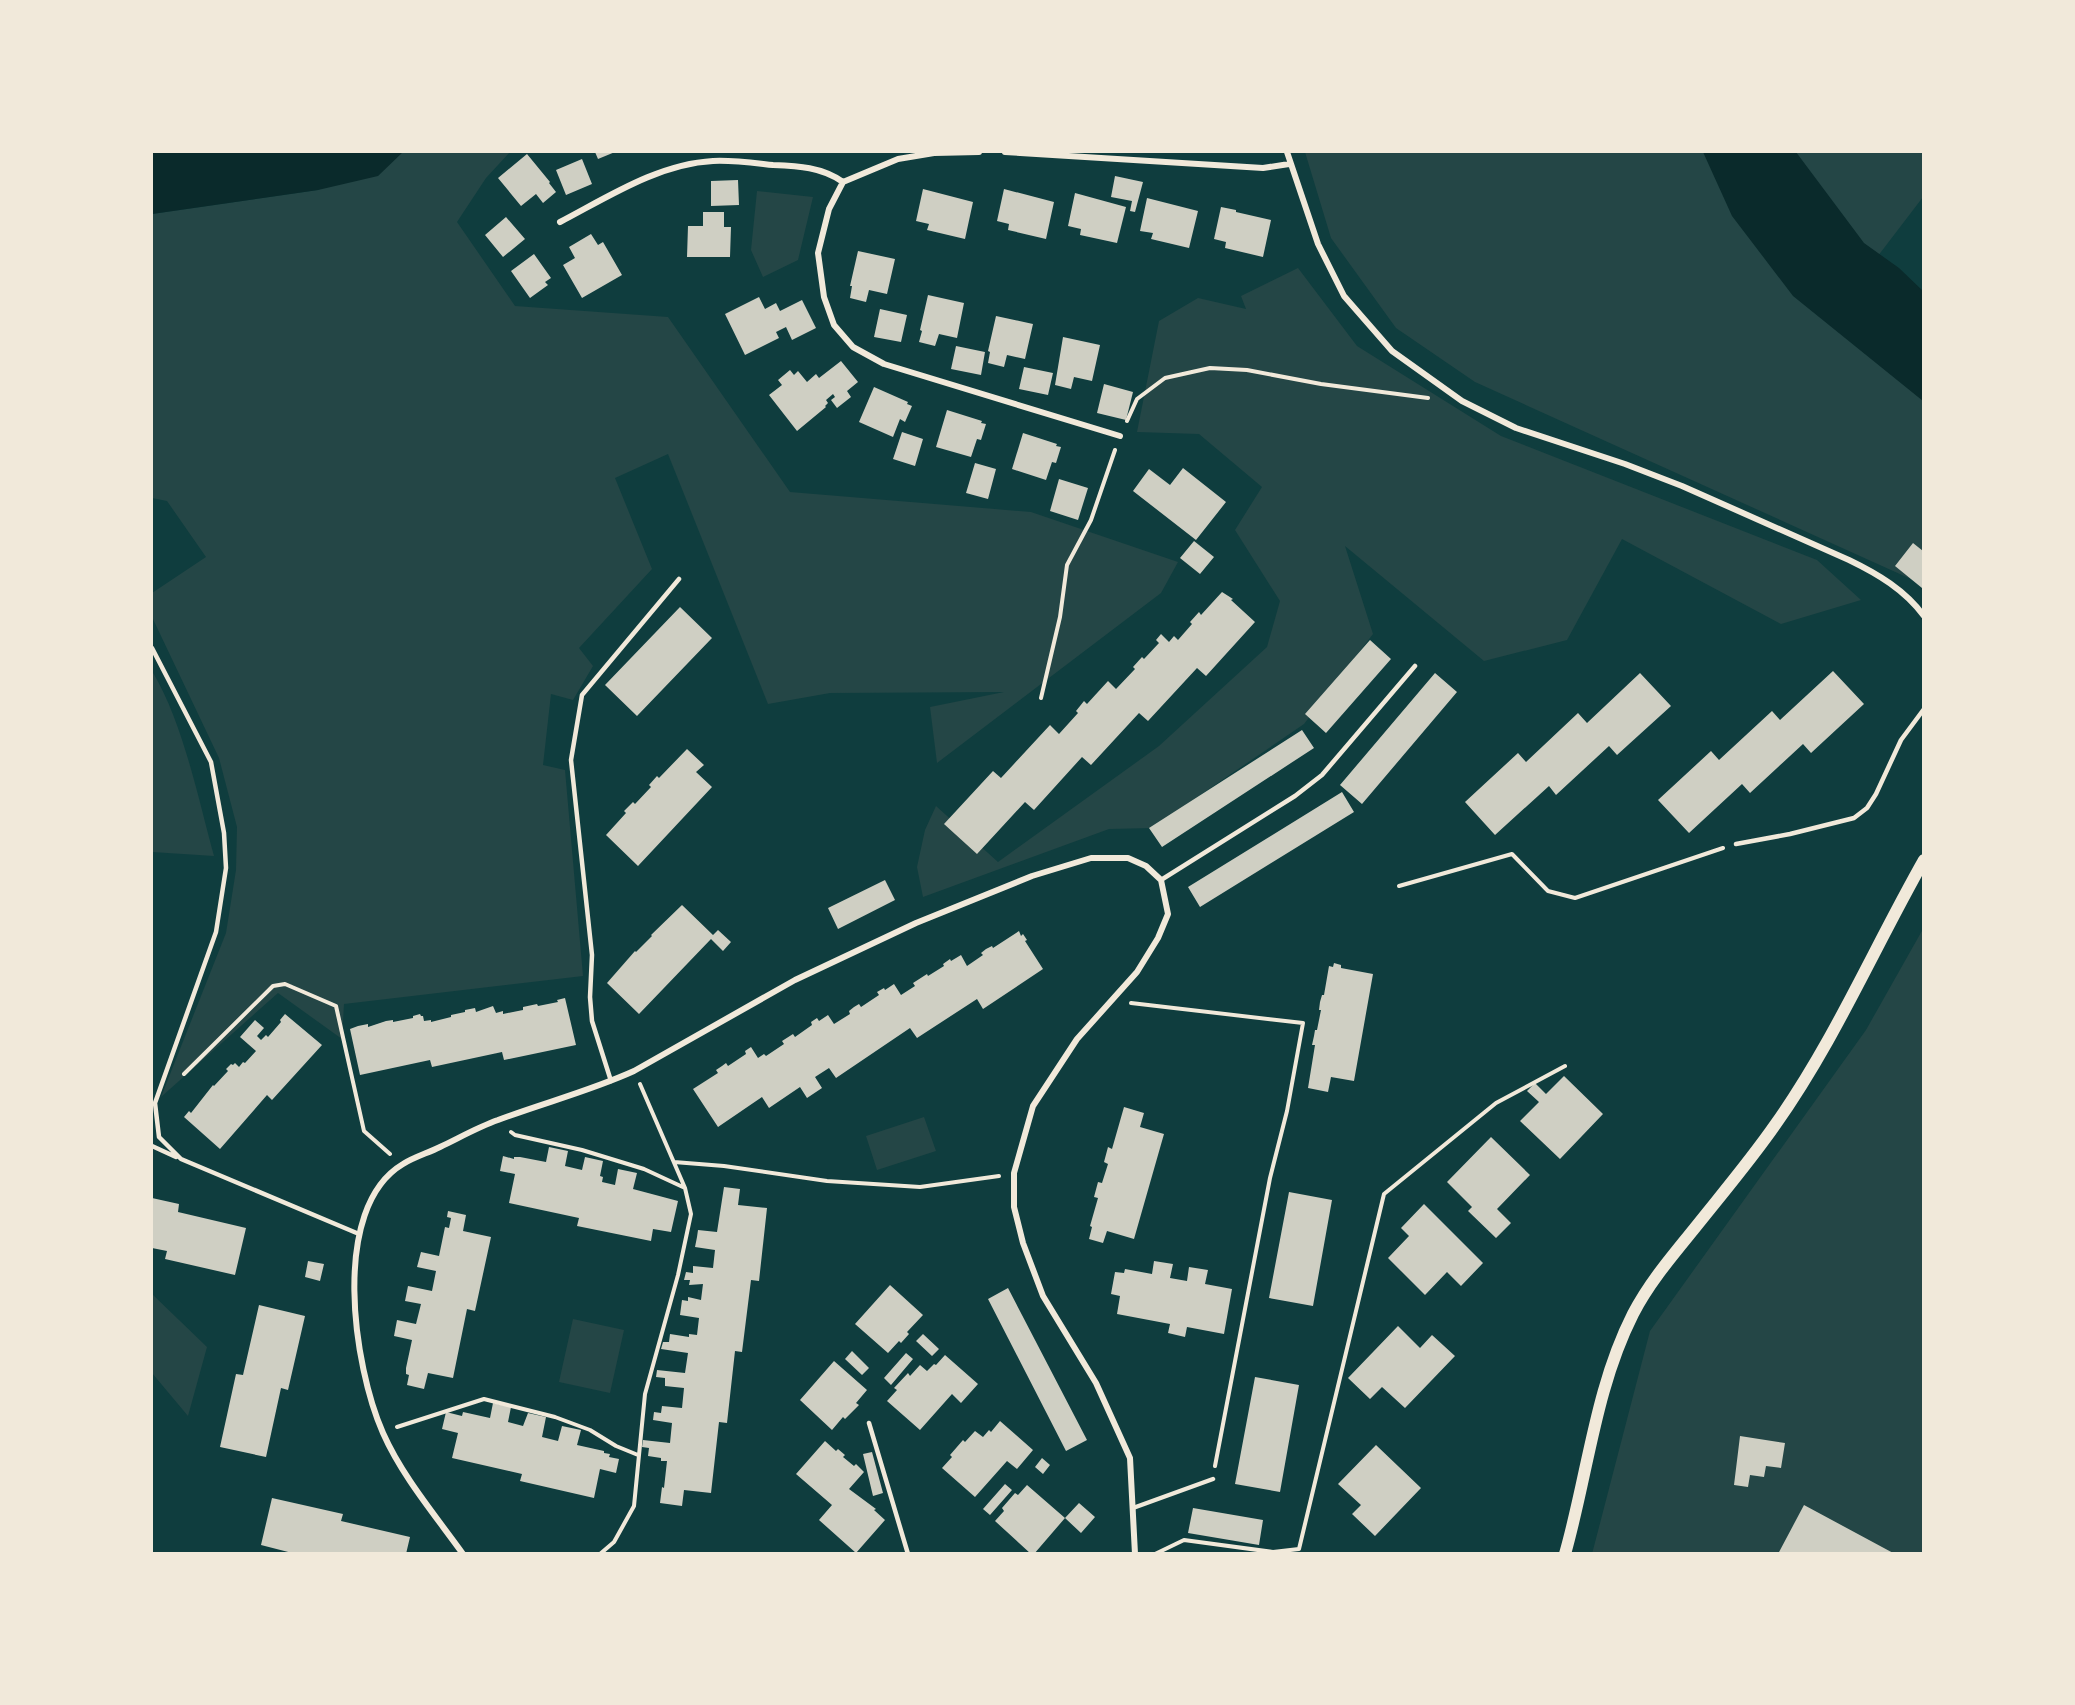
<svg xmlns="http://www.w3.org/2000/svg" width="2075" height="1705" viewBox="0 0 2075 1705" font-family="'Titillium Web',sans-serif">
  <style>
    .green { fill: #244646 }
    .water { fill: #0a2a2b }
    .building { fill: #cfcfc3 }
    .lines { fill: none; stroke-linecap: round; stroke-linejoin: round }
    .path { stroke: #f1e9da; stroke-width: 4 }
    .service { stroke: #f1e9da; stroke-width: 4.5 }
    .minor { stroke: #f1e9da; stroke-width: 6 }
    .secondary { stroke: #f1e9da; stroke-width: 12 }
  </style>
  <rect width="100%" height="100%" fill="#0f3d3e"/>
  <path class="green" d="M383,152H510L486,178L457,222L515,306L668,317L790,492L1031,512L1178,562L1161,593L937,763L930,707L1004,692L830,693L768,704L668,454L615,478L652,569L579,648L593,666L573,700L551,694L543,765L565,770L583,976L344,1004L342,1039L278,993L161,1097L226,933L236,870L237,827L219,758L152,617V593L206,557L167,501L152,498V214L318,190Z
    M1305,152H1923V197L1868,269L1923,317V583L1922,584L1475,382L1396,328L1331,238Z
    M757,191L813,197L798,260L763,277L751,250Z
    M1298,268L1357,346L1501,436L1817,560L1861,600L1781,624L1622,539L1567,640L1484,661L1345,546L1373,634L1304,724L1152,828L1109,829L923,897L917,867L925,830L936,806L998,862L1159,746L1267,647L1280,601L1235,530L1262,487L1199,434L1137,432L1159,321L1198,298L1246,309L1241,296Z
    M152,671C183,722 198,798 214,856L152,852Z
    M1923,929V1553L1592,1554L1650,1331L1866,1030Z
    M924,1117L936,1151L877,1170L866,1136Z
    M152,1294L207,1347L188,1416L152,1373Z
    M573,1319L624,1330L610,1393L559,1382Z"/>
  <path class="water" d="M152,152H403L378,176L318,190L152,214Z
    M1703,152H1796L1864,243L1899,268L1923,291V401L1793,296L1732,216Z"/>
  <path class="building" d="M595,152H615L598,159Z
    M527,154L550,182L549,183L556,192L543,203L536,194L521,206L498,178Z
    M582,159L592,184L566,195L556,170Z
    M1115,176L1143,182L1135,212L1130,211L1132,201L1111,197Z
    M738,180L739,205L711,206V181Z
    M923,189L973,202L965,239L927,230L929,224L916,221Z
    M1004,189L1054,202L1046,239L1008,230L1009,224L997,221Z
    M1075,193L1126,207L1117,243L1080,235L1081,229L1068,226Z
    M1147,198L1198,211L1189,248L1151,239L1153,233L1140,231Z
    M1221,207L1236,210V212L1271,220L1263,257L1225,248L1226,242L1214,239Z
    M703,212H724V227H731L730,257H687L688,226H703Z
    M506,217L525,239L503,257L485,235Z
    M591,234L598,245L603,242L622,275L582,298L563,265L575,258L569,247Z
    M858,251L895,259L887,294L869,290L866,302L850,298L852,286H850Z
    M534,254L551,278L545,282L548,285L530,298L511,271Z
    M928,295L964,303L957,338L939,334L935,346L919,342L922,331L920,330Z
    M759,297L765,309L776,303L780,311L802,300L816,328L792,340L786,327L776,332L779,338L745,355L725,314Z
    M880,309L907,315L901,342L874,337Z
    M996,316L1033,324L1025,359L1007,355L1004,367L988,363L990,352L988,351Z
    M1063,337L1100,345L1092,381L1074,377L1071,389L1055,385Z
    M956,346L985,352L981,375L951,369Z
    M841,361L858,382L847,391L851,397L837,408L831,400L835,397L833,394L826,400L828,403L825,406L826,407L797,431L769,395L782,385L778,380L790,370L794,375L798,371L807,382L816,374L819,378Z
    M1024,367L1053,373L1048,395L1019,389Z
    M1104,384L1133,392L1126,420L1097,413Z
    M874,387L908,402L907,404L912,406L905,422L900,419L893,437L859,422Z
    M947,410L982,421L981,423L986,424L981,440L977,439L971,457L936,447Z
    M902,432L923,439L915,466L893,459Z
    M1023,433L1057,444L1056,446L1061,447L1056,463L1052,462L1046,480L1012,469Z
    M975,463L996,469L988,499L966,493Z
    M1183,468L1226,502L1196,540L1133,491L1149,469L1170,485Z
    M1059,479L1088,488L1078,520L1050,511Z
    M1194,541L1214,557L1200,574L1180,558Z
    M1913,543L1923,551L1922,588L1895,566Z
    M1222,592L1233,599L1231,600L1255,622L1206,676L1197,668L1148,721L1139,713L1091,765L1082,757L1034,810L1025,802L977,854L944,824L993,771L1001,778L1050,725L1059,734L1078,713L1076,711L1084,701L1087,704L1108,681L1116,689L1135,669L1133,667L1142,657L1144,659L1159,643L1156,640L1161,634L1169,642L1174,636L1178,640L1192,624L1190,622L1199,612L1201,615Z
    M680,607L712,638L637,716L605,685Z
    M1370,640L1391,659L1326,733L1305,714Z
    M1833,671L1864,704L1811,753L1803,744L1750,793L1742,784L1689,833L1658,800L1711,751L1719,760L1772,711L1780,720Z
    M1435,673L1457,692L1362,804L1340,785Z
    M1640,673L1671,706L1617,755L1609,746L1556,795L1549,786L1495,835L1465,802L1518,753L1526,762L1578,713L1587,723Z
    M1302,730L1314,748L1162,847L1149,828Z
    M687,749L704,765L696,772L712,787L638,866L606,835L626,813L624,811L633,802L635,804L651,787L649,785L657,776L659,778Z
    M1342,792L1354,812L1200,907L1188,887Z
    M885,880L895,900L838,929L828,908Z
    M682,905L713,935L718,930L731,942L723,951L711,939L639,1014L607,983L635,951L636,952L652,936L651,935Z
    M1019,931L1021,936L1023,934L1027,940L1025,941L1043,969L983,1009L977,999L917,1038L910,1028L836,1078L829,1068L815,1077L822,1088L807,1098L800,1087L769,1108L762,1097L718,1127L693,1089L718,1073L716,1070L722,1066L726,1063L728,1066L746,1054L745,1051L751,1047L758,1058L764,1054L766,1056L784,1044L782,1041L793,1034L795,1037L812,1025L811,1022L817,1018L819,1021L828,1015L834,1024L850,1014L849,1011L854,1007L859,1004L861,1007L879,995L877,992L884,988L885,990L894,984L901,995L915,986L913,983L927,974L928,976L944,966L943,964L950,959L951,961L961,955L967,966L983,955L981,953L986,949L992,946L993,948Z
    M1334,963L1341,965V968L1373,974L1354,1081L1331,1077L1328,1092L1308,1088L1315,1045H1312L1314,1036L1315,1030H1317L1321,1010H1319L1320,1002L1322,995H1324L1329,966L1333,967Z
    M565,998L576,1045L504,1060L502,1052L432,1067L430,1060L360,1075L350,1029L358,1026L368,1024V1027L386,1021L393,1020V1022L413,1018V1016L420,1014L421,1016H423L424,1021L431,1020V1022L451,1017V1015L465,1012V1010L475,1008L476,1012L493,1006L496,1013L503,1011V1014L523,1010V1007L537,1004L538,1006L558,1002L557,1000Z
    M285,1014L322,1045L272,1100L267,1095L220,1149L184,1117L189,1111L191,1113L213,1085L214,1086L228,1071L226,1069L231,1064L233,1065L235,1063L239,1067L243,1062L245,1063L256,1051L240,1037L255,1020L264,1028L257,1036L261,1040L266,1035L268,1037L281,1022L280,1020Z
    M1564,1076L1603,1114L1560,1159L1520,1121L1539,1102L1527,1091L1535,1083L1546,1094Z
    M1124,1107L1144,1113L1140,1127L1164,1134L1134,1239L1107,1231L1103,1243L1089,1239L1092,1227L1090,1226L1098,1198L1094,1197L1098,1182L1102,1183L1108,1164L1104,1162L1108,1147L1112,1149Z
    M1491,1137L1530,1175L1497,1209L1511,1223L1496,1238L1468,1211L1472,1207L1447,1182Z
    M549,1147L568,1151L565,1166L582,1170L585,1157L603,1161L600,1176L603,1177L602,1182L615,1185L618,1169L637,1173L633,1189L678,1201L671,1232L653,1229L651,1241L577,1226L579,1218L509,1203L515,1174L500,1171L503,1156L514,1159V1157H520L546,1162Z
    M724,1187L740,1189L738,1205L767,1208L759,1281L751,1280L742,1352L735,1351L727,1423L719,1422L711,1493L684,1490L682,1506L660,1503L662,1487L664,1488L667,1461H661V1458L648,1456L649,1448L642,1447L643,1440L670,1443L672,1423L653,1420L654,1412L661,1413L662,1406L682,1408L684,1388L665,1386V1378L656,1377L657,1370L685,1373L688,1353L661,1349L663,1342H669L670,1334L689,1337V1334L697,1335L699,1318L680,1315L682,1300L688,1301V1297L701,1300L703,1284L689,1285L690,1280H684L686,1272L693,1273V1266L713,1268L715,1250L695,1247L697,1237L698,1230L717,1232Z
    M1289,1192L1332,1200L1313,1306L1269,1298Z
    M152,1198L179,1204L178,1212L246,1228L235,1275L165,1259L167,1251L152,1248Z
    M1424,1204L1483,1263L1461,1286L1447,1272L1425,1295L1388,1258L1409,1236L1401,1228Z
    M448,1211L466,1215L463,1231L491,1237L475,1311L467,1309L453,1378L428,1373L424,1389L407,1385L409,1375L406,1374V1368L412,1340L394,1336L397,1320L416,1324L421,1304L405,1301L408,1286L432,1291L436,1271L417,1267L421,1252L439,1256L445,1227L449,1228L451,1218L447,1217Z
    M308,1261L324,1264L320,1281L305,1277Z
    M1154,1261L1173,1264L1170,1278L1187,1281L1189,1267L1208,1270L1205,1284L1232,1289L1224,1334L1187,1327L1185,1337L1168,1333L1170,1324L1117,1314L1120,1296L1111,1294L1115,1272L1124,1273L1125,1269L1152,1274Z
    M890,1285L923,1315L907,1332L909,1334L901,1343L899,1341L888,1353L855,1324Z
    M1008,1288L1087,1440L1066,1451L988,1299Z
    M259,1305L305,1316L288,1390L281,1388L266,1457L220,1447L236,1374L243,1375Z
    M1398,1326L1420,1348L1432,1335L1455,1356L1405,1408L1382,1387L1370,1399L1348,1378Z
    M923,1334L939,1349L932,1356L916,1341Z
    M852,1351L869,1368L862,1375L845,1359Z
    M906,1353L913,1359L891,1385L884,1378Z
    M945,1355L978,1384L961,1403L952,1394L920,1430L887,1401L897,1390L894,1388L908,1373L910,1376L920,1365L927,1371L934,1364L936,1365Z
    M834,1361L867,1390L856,1403L859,1405L845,1419L843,1417L832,1430L800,1400Z
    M1255,1377L1299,1385L1280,1492L1235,1484Z
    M493,1403L511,1407L508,1422L523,1426L528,1413L546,1417L542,1437L558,1441L562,1426L581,1430L577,1445L604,1451V1453L610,1454L609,1457L619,1459L616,1473L600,1469L594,1498L520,1481L522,1474L452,1458L458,1433L442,1429L446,1412L462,1416L463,1412L490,1418Z
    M1000,1421L1033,1450L1017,1469L1007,1461L975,1497L942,1468L952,1457L950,1455L963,1440L965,1442L975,1431L983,1437L989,1430L991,1432Z
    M1740,1436L1785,1443L1781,1468L1766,1466L1764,1477L1750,1475L1748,1487L1734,1485Z
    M825,1441L836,1451L838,1449L845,1455L843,1457L854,1466L856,1464L864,1472L849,1489L876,1509L874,1510L885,1520L856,1553L819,1520L832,1505L796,1474Z
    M1376,1445L1421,1488L1375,1536L1352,1514L1361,1505L1338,1484Z
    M872,1452L883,1493L873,1496L863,1454Z
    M1042,1458L1050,1465L1043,1474L1035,1467Z
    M1005,1484L1012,1490L990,1515L983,1509Z
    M1027,1485L1065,1518L1034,1554H1031L995,1521L1004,1511L1002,1508L1015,1493L1018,1495Z
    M272,1498L343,1514L341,1521L410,1537L406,1554H296L261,1545Z
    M1079,1503L1095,1517L1081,1533L1065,1518Z
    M1804,1505L1895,1554H1778Z
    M1193,1508L1263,1520L1259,1545L1188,1533Z"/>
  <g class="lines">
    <path class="path" d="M1127,421L1137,399L1165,378L1210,368L1247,370L1321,384L1428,398
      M1041,698L1060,617L1067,565L1091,520L1115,450
      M1399,886L1512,854L1548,891L1575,898L1723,848
      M1131,1003L1303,1023L1287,1111L1270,1178L1215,1466
      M184,1074L273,986L285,984L336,1006L364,1131L390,1154
      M511,1132L515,1135L582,1150L644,1169L685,1188
      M674,1162L724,1166L827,1181L920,1187L999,1176
      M397,1427L484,1399L555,1417L590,1430L616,1446L638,1455
      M600,1554L614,1542L634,1506L645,1394L678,1275L691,1214L685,1188L640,1084
      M1155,1554L1184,1540L1273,1552L1299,1549L1384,1194L1496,1103L1565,1066"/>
    <path class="service" d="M152,648L211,762L224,833L226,868L216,932L155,1103L159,1137L181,1159L359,1234
      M1736,844L1790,834L1854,818L1867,808L1876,794L1901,740L1924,709
      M1161,880L1295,796L1322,775L1415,666
      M611,1081L592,1021L590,997L592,955L571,760L582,695L679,579
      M152,1146L176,1157
      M869,1423L908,1554
      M1133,1508L1213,1479"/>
    <path class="minor" d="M979,152L934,153L898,159L843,182L829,209L818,253L824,297L834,325L853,347L884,364L1120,436
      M1005,152L1263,168L1289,164
      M1287,152L1318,244L1344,296L1392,351L1462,401L1516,428L1625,464L1682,486L1849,560C1878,574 1905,590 1924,616
      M560,222C608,197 658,164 713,161C733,160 754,163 773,165C798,166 822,167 843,182
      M463,1554C435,1515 402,1476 383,1433C354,1368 329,1208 403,1164C414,1157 428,1153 440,1147C459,1138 478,1127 498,1120C543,1103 590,1091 634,1071L795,980L916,923L1032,876L1091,858H1128L1146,866L1161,880L1168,914L1158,938L1137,972L1077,1039L1033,1106L1014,1173V1207L1023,1243L1043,1296L1096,1383L1130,1458L1135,1554"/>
    <path class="secondary" d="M1565,1554C1588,1473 1595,1389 1633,1314C1649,1283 1672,1256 1694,1229C1721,1195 1750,1161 1775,1125C1834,1042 1874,948 1924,860"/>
  </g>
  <rect width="2075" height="1705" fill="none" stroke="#f1e9da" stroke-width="306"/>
</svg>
